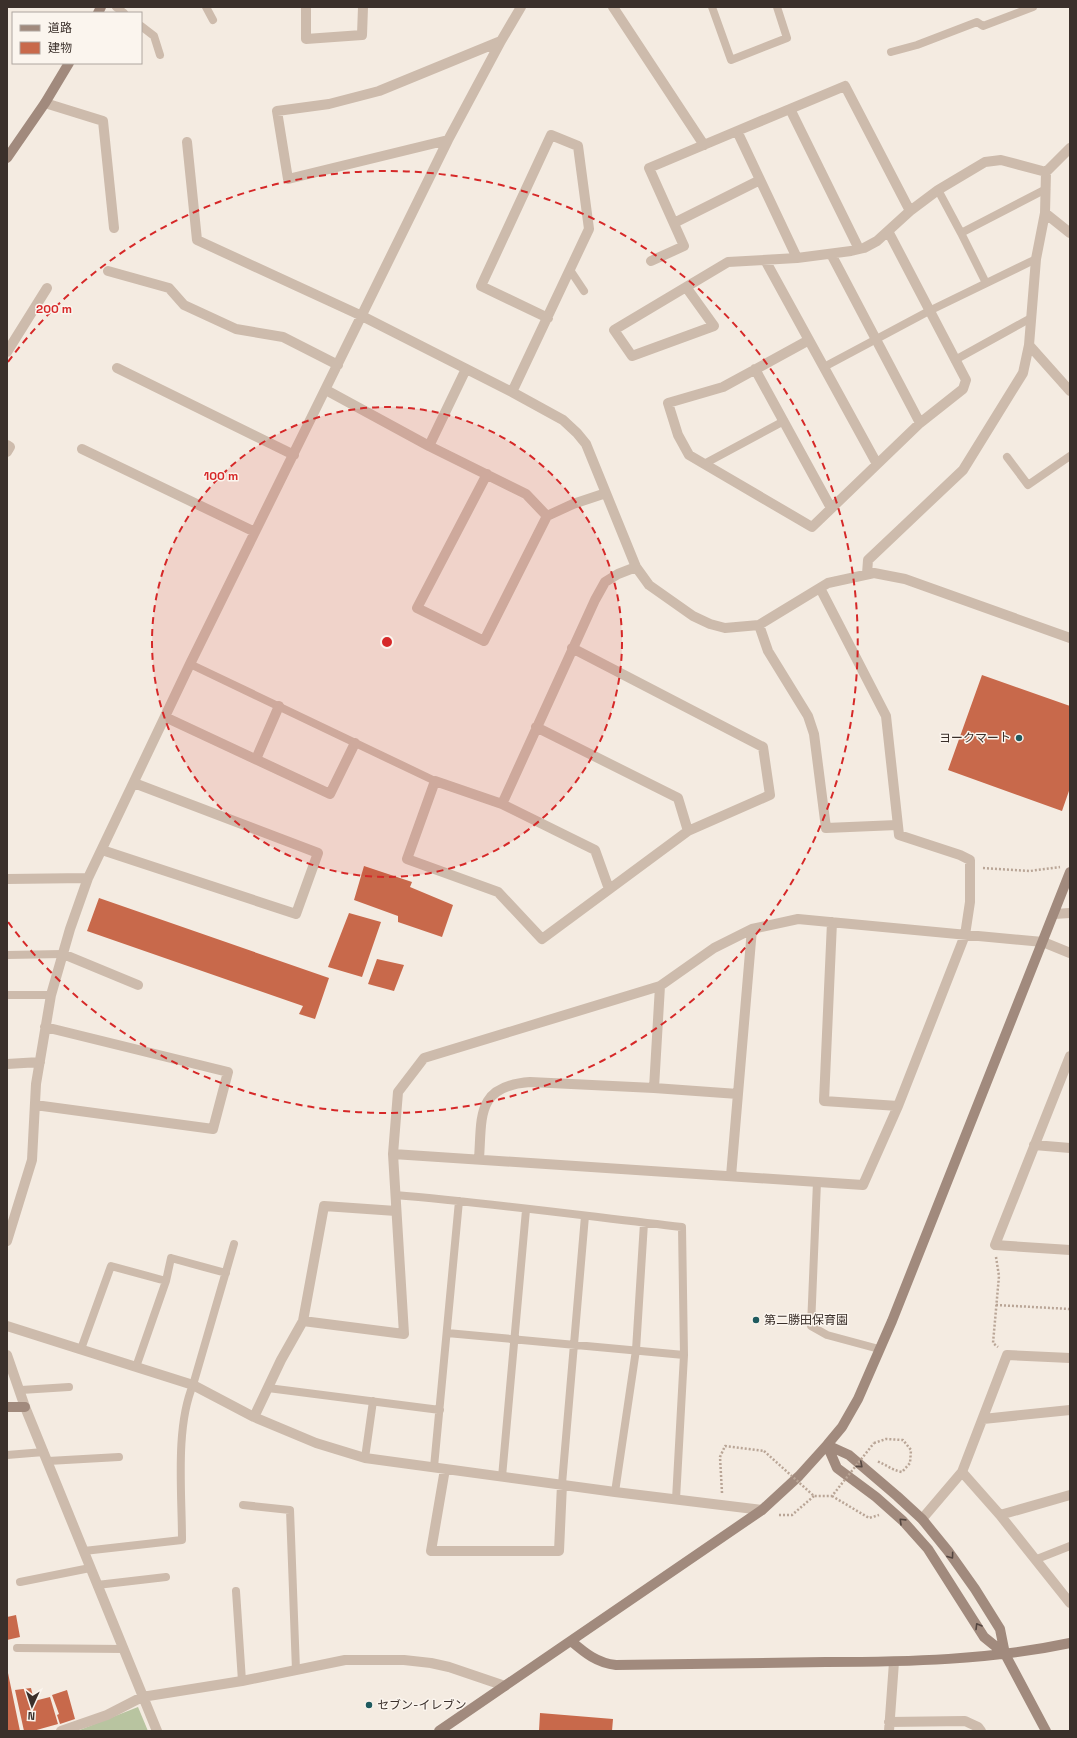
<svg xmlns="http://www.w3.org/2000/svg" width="1077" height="1738" viewBox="0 0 1077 1738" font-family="'Space Grotesk','Noto Sans JP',sans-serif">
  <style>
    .green { fill: #b8c4a0 }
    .building { fill: #c8694b }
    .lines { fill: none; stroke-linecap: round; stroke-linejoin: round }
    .path { stroke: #b9a596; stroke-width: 2.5; stroke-dasharray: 2 2; stroke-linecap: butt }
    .lane { stroke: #cdbbac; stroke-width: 8 }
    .street { stroke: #cdbbac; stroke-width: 10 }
    .secondary { stroke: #a18a7d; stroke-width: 10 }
    .path-bridge { stroke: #b9a596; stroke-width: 2.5; stroke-dasharray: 2 2; stroke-linecap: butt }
    .oneway { stroke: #544640 }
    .ring { fill: none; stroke: #d62828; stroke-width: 2; stroke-dasharray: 7 5 }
    .poi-dot { fill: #1f5a5e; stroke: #fbf5ee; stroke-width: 1.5 }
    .labels { text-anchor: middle; stroke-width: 3; stroke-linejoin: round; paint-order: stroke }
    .poi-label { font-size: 12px; fill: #3b302b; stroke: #fbf5ee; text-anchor: start }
    .centre { fill: #d62828; stroke: #fbf5ee; stroke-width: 2 }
    .ring-label { font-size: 12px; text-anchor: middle; font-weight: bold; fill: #d62828; stroke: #fbf5ee; stroke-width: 3; stroke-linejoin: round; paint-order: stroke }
  </style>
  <rect width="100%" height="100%" fill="#f4ebe1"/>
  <path class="green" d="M138,1707L148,1731H77Z"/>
  <path class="building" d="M982,675L1070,706V788L1062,811L948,770Z
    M364,866L412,882L410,887L453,905L442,937L398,922V916L354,900Z
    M99,898L329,978L315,1019L299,1014L303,1006L87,931Z
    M349,913L381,922L362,977L328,967Z
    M377,959L404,965L394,991L368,984Z
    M16,1615L20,1637L7,1640V1617Z
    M7,1673H8L20,1731H7Z
    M31,1688L34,1701L50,1697L58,1724L33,1731H24L15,1690Z
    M67,1690L75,1719L60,1724L57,1715L59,1714L52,1695Z
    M540,1713L613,1719L612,1731H539Z"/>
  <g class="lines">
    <path class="path" d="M983,868L1030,871L1060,867
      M996,1257L999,1276L993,1343L998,1347
      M996,1305L1070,1309
      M874,1443L886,1439L903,1440L911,1450L910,1463L902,1472C891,1470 886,1464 876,1461
      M722,1493L720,1457L725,1446L764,1451
      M832,1496L869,1518L879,1515
      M779,1515H792L814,1496"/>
    <path class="lane" d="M116,7L124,13
      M206,7L213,20
      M712,7L731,60L787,38L777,7
      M141,26L154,36L160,55
      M891,52L917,45L977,22L983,26L1033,7
      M938,190L961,233L1046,189
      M961,233L986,283
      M570,270L584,291
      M955,360L1031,318
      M824,367L929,311L1036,259
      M1007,457L1028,485L1070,456
      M704,464L784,421
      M190,664L435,781
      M7,955L63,954
      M7,995H51
      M817,1182L811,1326L827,1335L879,1349
      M395,1195C491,1203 586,1216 682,1227L684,1355L676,1499
      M447,1333L684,1355
      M81,1349L111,1266L166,1281
      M136,1367L166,1281L171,1258L226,1273
      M268,1388L440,1410
      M21,1390L69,1387
      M7,1455L44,1452
      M365,1458L373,1401
      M48,1461L119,1457
      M434,1467L459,1201
      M502,1477L526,1210
      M562,1484L585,1216
      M615,1492L636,1350L644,1223
      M243,1505L290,1510L296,1670
      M84,1551L182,1540C182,1493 175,1428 193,1385L234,1244
      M1037,1559L1070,1546
      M20,1582L90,1568
      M97,1585L166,1577
      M236,1591L242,1681
      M17,1648L124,1649"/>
    <path class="street" d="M306,7V39L362,35L363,7
      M613,7L704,145
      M45,103L103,121L114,228
      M790,109L859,249
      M448,140L288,179L277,111L329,104L379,91L501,41
      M187,142L197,240L362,316L512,392L563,420L577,433L586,444L636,567L649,585L693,616L710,624L725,628L759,625L828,583L874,573L905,579L1070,638
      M1070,148L1046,172L1045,213L1036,259L1029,345L1070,391
      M1045,213L1070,233
      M674,223L760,180
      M831,254L920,423
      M797,258L737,131L845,86L910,211
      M765,260L877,464
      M651,261L684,246L649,168L737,131
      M108,271L169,288L184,305L236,329L283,337L338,365
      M686,287L714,326L632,356L614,330L728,262L797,258L851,251L864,248L877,241L910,211L938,190L985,162L1001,160L1046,172
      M809,340L723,387L668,403L678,435L689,455L812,527L920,423L963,389L966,380L888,231
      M7,352L47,288
      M117,368L294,455
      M466,369L429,446L526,494L547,516
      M755,369L831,508
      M326,390L429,446
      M512,392L589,229L578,146L551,135L481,286L548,318
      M7,445L10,447L7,452
      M82,449L255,532
      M487,474L417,608L484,641L547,516L573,504L606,493
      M867,574L868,560L963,470L1023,373L1029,345
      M759,625L768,651L808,716L814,734L826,828L897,825
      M572,648L763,747L770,795L688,831L542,939L498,892L407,859L435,781L502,804L595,850L609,889
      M165,717L330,794L355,743
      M536,727L678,798L688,831
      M256,759L279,706
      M502,804L595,600L605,582L618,574L636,567
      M102,850L296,914L318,853L134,783
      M7,879L88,878
      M1054,914L1070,913
      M832,922L824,1101L898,1106
      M63,954L138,985
      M1070,1056L995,1245L1070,1250
      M7,1064L40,1062
      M654,1088L738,1094
      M35,1105L213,1129L228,1072L45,1027
      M1034,1145L1070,1148
      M393,1154L863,1185L898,1106L965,935L970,902V860L960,855L899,835L886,716L820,588
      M479,1159C482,1116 476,1086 530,1082L654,1088L660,986
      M731,1176L752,929
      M7,1241L32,1160L36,1084L51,995L70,929L88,878L190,664L448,140L501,41L521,7
      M303,1321L404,1334L393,1154L398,1092L424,1058L660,986L714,948L752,929L798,919L1043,942L1070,953
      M7,1326L193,1385L254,1417L316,1443L365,1458L615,1492L762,1510
      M7,1355L25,1407L157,1731
      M254,1417L281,1360L303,1321L324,1206L396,1211
      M983,1419L1070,1410
      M445,1469L431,1551H559L562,1484
      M962,1472L1000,1515L1070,1603
      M1000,1515L1070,1495
      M922,1519L962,1472L1007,1355L1070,1358
      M889,1722L965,1721L978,1727L981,1731
      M61,1731L107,1715L142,1697L242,1681L345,1660H404L431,1663L449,1667L505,1686
      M889,1731L894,1662"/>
    <path class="secondary" d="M98,13L101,7
      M7,158L45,103L69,63
      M7,1407H25
      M827,1445L849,1455L897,1496L922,1519L948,1551L975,1589L1000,1629L1005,1654L1046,1731
      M827,1445L837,1468L876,1497L903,1521L928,1549L984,1637L1005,1654
      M571,1641C585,1653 597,1663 616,1665C686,1664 756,1663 826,1662C908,1662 990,1660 1070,1643
      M439,1731L762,1510L799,1476L827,1445L842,1427L858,1399L892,1321L1070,872"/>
    <path class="path-bridge" d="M764,1451L814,1496H832L874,1443"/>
  </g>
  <defs><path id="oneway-chevron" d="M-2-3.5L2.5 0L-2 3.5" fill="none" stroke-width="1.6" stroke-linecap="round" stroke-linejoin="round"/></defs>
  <g class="oneway">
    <use href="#oneway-chevron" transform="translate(860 1465) rotate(41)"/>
    <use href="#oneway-chevron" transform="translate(902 1521) rotate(-136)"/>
    <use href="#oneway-chevron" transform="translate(951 1556) rotate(54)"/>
    <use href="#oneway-chevron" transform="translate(978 1626) rotate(-121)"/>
  </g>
  <circle cx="387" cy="642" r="235" fill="#d62828" fill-opacity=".12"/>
  <g class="ring">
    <circle cx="387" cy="642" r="235"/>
    <path d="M8 362A471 471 0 1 1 8 922"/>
  </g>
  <g class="poi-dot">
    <circle cx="1019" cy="738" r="4"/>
    <circle cx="756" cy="1320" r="4"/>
    <circle cx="369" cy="1705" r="4"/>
  </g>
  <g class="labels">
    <g class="poi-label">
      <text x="1011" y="742" text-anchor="end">ヨークマート</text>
      <text x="764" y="1324">第二勝田保育園</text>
      <text x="377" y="1709">セブン-イレブン</text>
    </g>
  </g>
  <circle cx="387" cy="642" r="6" class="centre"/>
  <g class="ring-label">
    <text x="54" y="313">200 m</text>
    <text x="221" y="480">100 m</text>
  </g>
  <rect width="1077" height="1738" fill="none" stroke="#3b302b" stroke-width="16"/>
  <rect x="12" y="12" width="130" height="52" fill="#fbf5ee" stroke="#aea6a0"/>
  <rect x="20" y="25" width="20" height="6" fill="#a18a7d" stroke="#aea6a0"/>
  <text x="48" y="32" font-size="12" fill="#3b302b">道路</text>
  <rect x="20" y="42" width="20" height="12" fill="#c8694b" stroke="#aea6a0"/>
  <text x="48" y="52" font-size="12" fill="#3b302b">建物</text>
  <g transform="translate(32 1706) rotate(183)" stroke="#fbf5ee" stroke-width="3" paint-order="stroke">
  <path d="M0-3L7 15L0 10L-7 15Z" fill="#3b302b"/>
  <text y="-6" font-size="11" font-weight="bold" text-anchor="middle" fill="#3b302b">N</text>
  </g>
</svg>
